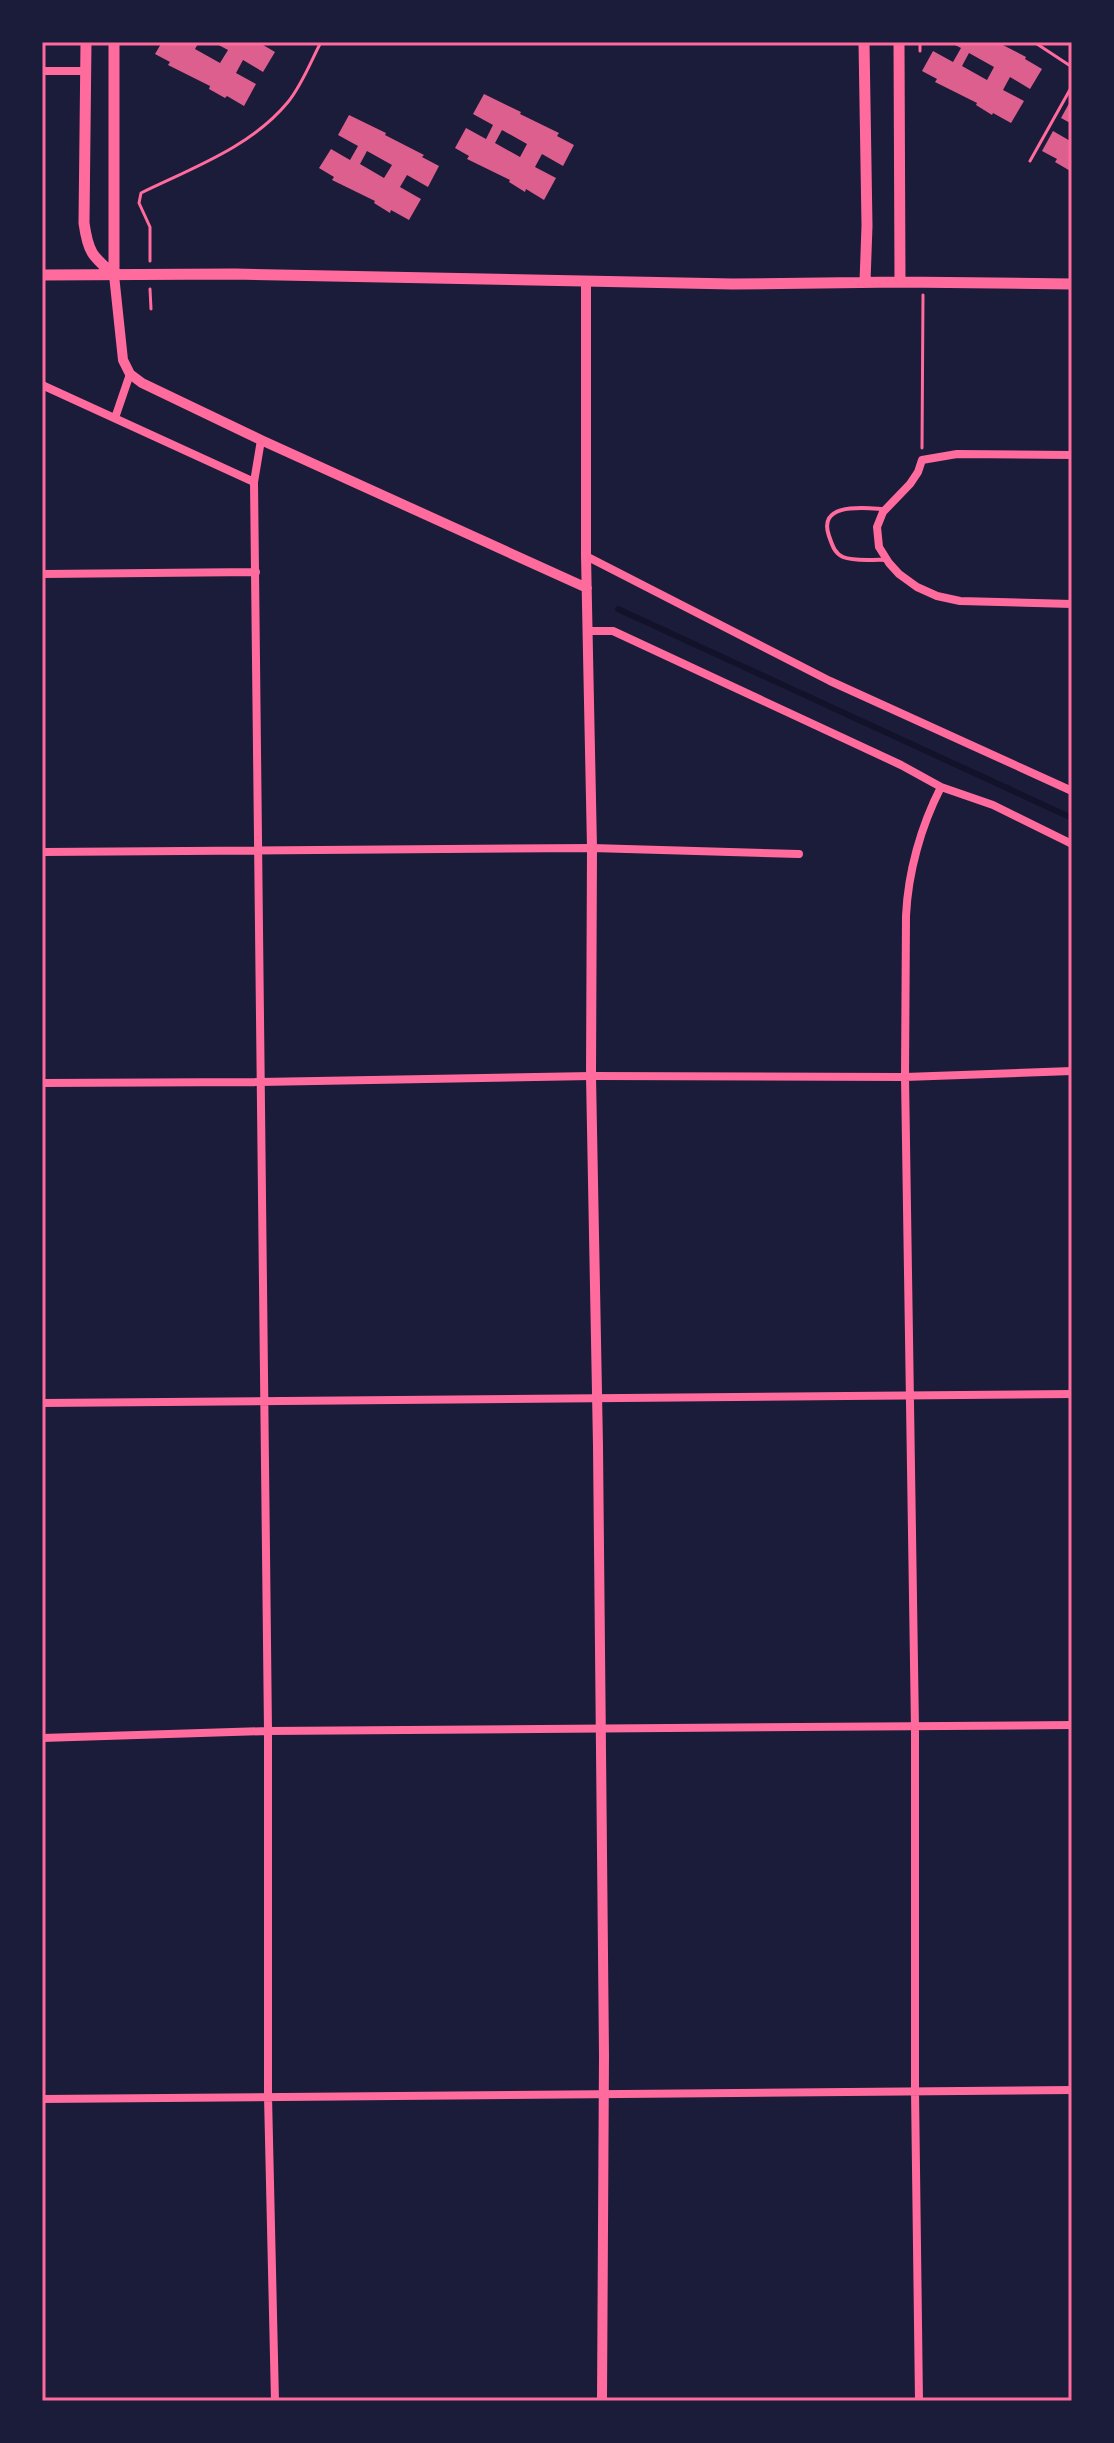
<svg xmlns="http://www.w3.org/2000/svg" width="1114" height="2443" viewBox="0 0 1114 2443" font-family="'Fira Sans',sans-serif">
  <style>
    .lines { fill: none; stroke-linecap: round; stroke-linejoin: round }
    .stream { stroke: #12122b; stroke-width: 6 }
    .building { fill: #dd5f8e; fill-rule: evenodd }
    .path { stroke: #ff6b9d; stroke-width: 3 }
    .service { stroke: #ff6b9d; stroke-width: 4 }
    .minor { stroke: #ff6b9d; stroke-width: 8 }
    .tertiary { stroke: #ff6b9d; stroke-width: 10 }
    .secondary { stroke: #ff6b9d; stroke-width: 11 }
    .neatline { fill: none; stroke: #ff6b9d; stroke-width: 3 }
  </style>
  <rect width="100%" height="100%" fill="#1b1b3a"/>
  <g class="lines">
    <path class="stream" d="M618,609L1072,818"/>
  </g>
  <path class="building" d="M162,42H181L186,45L188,42H199L195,49L220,63L228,50L213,42H258L275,52L263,72L243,60L236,73L256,84L244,106L227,96L225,98L209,89L210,86L168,65L170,62L155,54Z
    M949,42H997L1026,57L1025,59L1042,69L1030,89L1010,77L1003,90L1024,101L1011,123L993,113L992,115L976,105L977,103L935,82L937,79L922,71L933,51L953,62L961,48ZM969,53L994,67L987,80L962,66Z
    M484,94L521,112L520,114L559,133L557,136L574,145L563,166L542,154L535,167L556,178L544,200L526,189L525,192L509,182L510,180L467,159L469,156L455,148L466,128L486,139L493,125L473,114ZM502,130L527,144L520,157L495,143Z
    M1072,98V124L1061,118Z
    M349,115L386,133L385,135L424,155L422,157L439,166L428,187L407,175L400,187L421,199L409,220L391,210L390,213L374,203L375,201L332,180L334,177L319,168L331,149L350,160L358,146L338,135ZM367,151L392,165L384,178L360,164Z
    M1053,131L1072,142V172L1055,162L1057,159L1042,151Z"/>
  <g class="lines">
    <path class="path" d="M920,42V51
      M1034,42L1072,67
      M1030,161L1072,86
      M150,261V227L139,203L141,193C192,168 251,147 288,102C302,85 311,61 321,42
      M150,289L151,309
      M922,448L923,295"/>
    <path class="service" d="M883,509C864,508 817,502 829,536C832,544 834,553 843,557C855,562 874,559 887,560"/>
    <path class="minor" d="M42,71H86
      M42,385L254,482
      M115,418L130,374
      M261,440L254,482L268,1731V2096L275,2401
      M1072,455L957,454L922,460L918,472L910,484L883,512L877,527L879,547L889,563L899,574L917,587L937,596L960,601L1072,604
      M586,556L830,681L1072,791
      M42,574L256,572
      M589,631H613L901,765L941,787L993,805L1072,844
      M42,852L592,848L799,854
      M42,1083L260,1082L591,1076L905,1077L1072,1071
      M42,1403L1072,1394
      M42,1738L268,1731L1072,1725
      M42,2099L1072,2090
      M919,2401L915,2091V1728L905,1077L906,916C908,872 921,826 941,787"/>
    <path class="tertiary" d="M114,275L123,360L130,374L142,383L261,440L587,588
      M586,281V556L592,848L591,1076L598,1446L604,2055L602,2401"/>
    <path class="secondary" d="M86,42L84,223C88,252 92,256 114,275
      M114,42V275
      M864,42L867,226L865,282
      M899,42L900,282
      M42,275L235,274L733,284L900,282L1072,284"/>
  </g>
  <rect width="1114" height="2443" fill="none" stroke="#1b1b3a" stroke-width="88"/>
  <rect x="44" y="44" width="1026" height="2355" class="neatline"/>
</svg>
